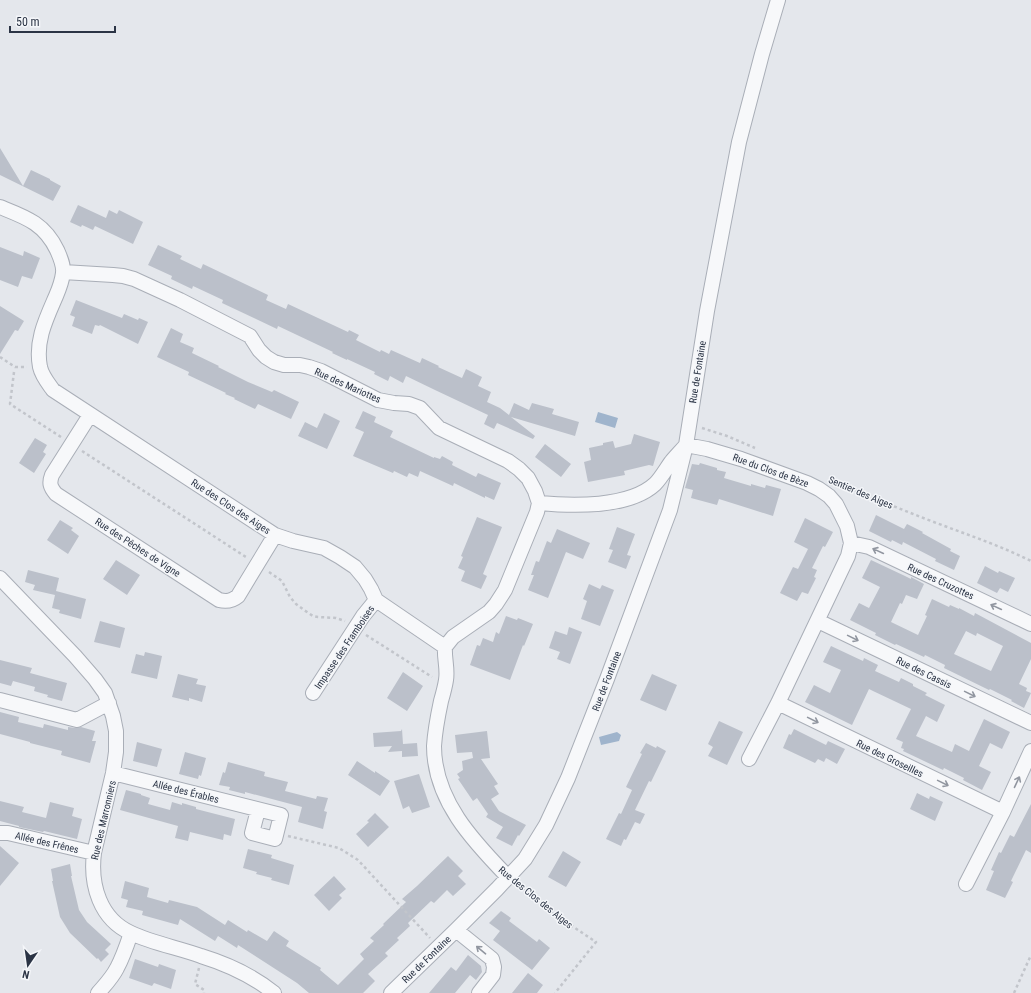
<svg xmlns="http://www.w3.org/2000/svg" width="1031" height="993" viewBox="0 0 1031 993" font-family="'Roboto Condensed',sans-serif">
  <style>
    .water { fill: #9fb4cc }
    .building { fill: #bbc0ca; fill-rule: evenodd }
    .lines { fill: none; stroke-linecap: round; stroke-linejoin: round }
    .street-casing { stroke: #a9aeb7; stroke-width: 16 }
    .path { stroke: #c2c5cb; stroke-width: 2.5; stroke-dasharray: 3 3; stroke-linecap: butt }
    .street { stroke: #f7f8fa; stroke-width: 14 }
    .oneway { stroke: #9196a0 }
    .labels { text-anchor: middle; stroke-width: 3; stroke-linejoin: round; paint-order: stroke }
    .street-label { font-size: 10px; fill: #2b3445; stroke: #f4f6f9 }
  </style>
  <rect width="100%" height="100%" fill="#e4e7ec"/>
  <path class="water" d="M598,412L618,418L615,428L595,422Z
    M617,732L621,735L619,741L601,745L599,737Z"/>
  <path class="building" d="M0,148L23,186L31,170L50,179V180L61,186L53,201L0,175Z
    M78,205L106,218L109,210L117,214L119,210L143,222L133,244L95,226L93,230L82,225L81,227L70,222Z
    M158,245L182,256L180,259L201,269L203,264L268,295L266,300L286,309L288,304L348,332L349,330L359,335L356,340L380,352L381,350L389,354L391,350L420,363L422,358L439,366L438,367L462,378L466,369L482,377L478,386L491,392L487,402L500,408L509,415L514,403L529,410L532,403L554,409L552,414L579,422L575,436L511,417L535,436L533,439L497,423L494,429L484,424L488,415L435,390L406,376L403,383L390,376L388,381L374,374L375,372L347,359V360L332,353L333,352L278,326L277,329L256,319L222,303L223,300L193,286L192,289L171,279L172,276L148,265Z
    M0,247L23,256L24,251L40,258L32,279L22,276L18,287L0,280Z
    M76,300L122,318L124,314L138,320L139,318L148,322L138,344L100,325L99,326L95,325L92,334L72,326L75,317L70,315Z
    M0,306L24,321L18,331L15,330L0,354Z
    M171,328L183,334L180,342L194,348L192,353L219,366L218,367L248,382L272,392L274,390L299,402L291,419L258,404L255,409L234,399L235,398L225,394L226,393L188,375L189,372L157,357Z
    M363,411L376,417L374,422L393,431L390,437L434,458V457L440,459L442,456L453,462L452,465L476,477L478,473L501,483L494,500L485,496V498L454,483L453,486L420,471L418,477L409,473L407,477L394,471L393,473L353,456L364,432L355,428Z
    M324,413L340,421L327,449L298,436L305,422L317,428Z
    M634,434L660,442L653,466L649,465L624,471L625,475L588,482L584,462L591,460L589,448L603,445V443L613,441L615,448L631,444Z
    M35,438L47,445L43,452L46,454L34,473L19,463Z
    M545,444L571,464L561,477L535,457Z
    M700,463L717,468V470L726,472L724,478L751,486V484L765,488L766,485L781,489L773,516L719,499L717,505L691,498L693,490L685,488L692,464L699,465Z
    M876,515L904,529L907,524L923,532L922,533L951,549L950,551L960,556L954,570L935,561L936,559L903,542L902,545L892,540L891,542L869,531Z
    M477,517L502,527L483,574L487,576L481,589L461,581L465,571L458,568L463,557L461,556Z
    M805,518L833,532L825,547L823,546L812,568L817,570L814,577L816,578L808,594L802,592L797,601L780,593L793,567L798,569L808,549L794,542Z
    M60,520L73,528L71,530L79,536L68,554L47,540Z
    M617,527L635,534L627,555L631,556L626,569L608,562L613,550L609,549Z
    M557,529L590,543L583,559L566,552L548,598L528,590L534,575H531L536,561L539,562L547,541L551,543Z
    M116,560L140,575L127,595L103,579Z
    M871,560L905,576L911,579V577L924,584L917,599L906,595L902,604L900,603L891,622L918,635L927,616L925,615L932,599L949,607L950,605L959,609V608L974,616L975,613L1031,643V659L1019,684L1027,688L1026,691L1031,693L1024,708L1011,701L1012,700L990,689L989,690L944,668L945,665L925,655L924,657L896,644L895,645L875,635L876,633L850,620L859,603L869,608L880,587L862,578ZM966,631L976,636L977,633L1003,646L991,671L954,654Z
    M985,566L998,573L999,571L1015,578L1008,592L1000,588L997,593L977,583Z
    M28,570L59,578L56,591L86,599L81,619L59,613L60,610L52,608L55,595L33,590L35,585L25,582Z
    M589,584L600,589L602,585L614,590L600,626L581,619L587,601L583,599Z
    M506,616L517,620L518,618L533,624L524,646L523,645L510,680L470,665L477,645L480,646L483,638L493,642L496,632L499,634Z
    M100,621L125,628L120,648L94,642Z
    M569,627L582,632L570,664L557,659L560,652L549,648L555,631L567,635Z
    M831,646L863,661L864,658L878,665L875,671L899,682L901,678L913,684V686L927,693L925,695L945,705L937,722L926,716L916,736L952,752L955,744L969,751L984,719L1010,732L1002,749L990,743L979,766L991,772L982,790L963,780L964,778L944,768L943,770L903,751L904,749L901,748L903,742L896,739L911,709L873,691L869,689L852,725L805,702L814,685L830,693L841,670L823,662Z
    M145,652L162,656L157,679L131,673L136,654L144,656Z
    M0,660L32,668L30,673L67,683L62,701L47,697L48,695L34,691L35,687L13,681L11,686L0,683Z
    M403,672L423,686L407,711L387,698Z
    M178,674L198,679L196,684L206,686L202,702L189,698V701L172,697Z
    M652,674L677,685L666,711L640,700Z
    M0,712L19,717L18,722L43,728L44,724L68,730V727L75,728L81,727L95,731L92,741H96L90,763L61,755L62,751L30,743V742L0,734Z
    M719,721L743,732L727,765L708,756L713,747L708,744Z
    M402,729L403,744L417,743L418,756L402,757V751L388,752L392,746L374,747L373,733L401,731Z
    M794,729L826,745L828,741L845,749L837,764L826,758L824,762L818,759L815,763L783,748L789,734L791,735Z
    M487,731L490,758L481,759L498,784L494,786L499,794L491,799L499,811L526,825L519,836L518,835L512,846L496,838L503,827L486,817L488,814L477,798L473,801L458,779L460,778L457,774L463,770L462,761L473,758L472,752L457,753L455,735Z
    M137,742L162,749L157,767L133,761Z
    M646,743L656,748L657,746L666,751L651,782L649,781L635,810L645,814L640,824L635,822L626,840L624,839L621,846L606,839L619,813L621,814L632,790L626,787L642,754L640,753Z
    M185,752L206,758L201,776L199,775L198,779L179,774Z
    M357,761L375,773V771L390,781L380,796L348,775Z
    M228,762L265,772L264,776L288,782L285,791L316,799L317,796L328,798L324,811L327,812L323,829L298,822L302,807L245,792V794L229,790L230,787L219,785L223,772L225,773Z
    M419,774L430,807L412,813L409,806L403,809L394,781Z
    M126,790L141,794V795L150,798L148,804L170,810L172,802L182,805V803L196,807V809L235,819L231,836L224,834L223,840L190,832L188,841L175,838L178,826L120,810Z
    M917,793L929,799L930,796L943,802L935,821L910,809Z
    M0,801L24,807L22,812L46,818L50,802L74,808L72,816L82,819L77,839L44,831L43,832L19,827V826L0,821Z
    M1031,804V853L1026,850L1011,881L1013,882L1005,898L986,890L994,871L991,870L999,852L1001,853L1010,835L1014,837Z
    M375,813L389,827L368,847L356,834L369,822L367,821Z
    M0,846L19,863L0,886Z
    M248,849L272,855L271,858L294,865L289,885L271,880L272,878L256,874L257,872L243,868Z
    M563,851L581,862L566,887L548,877Z
    M448,856L463,871L458,876L466,884L453,896L447,890L434,903L431,901L408,923L410,926L397,938L399,940L385,953L388,956L368,974L375,981L363,993H309L297,983L238,945L237,948L218,936L215,941L180,919L178,925L142,915L143,911L126,907L128,900L121,898L125,881L149,888L147,897L168,903L169,900L197,907L225,925L228,920L247,932L248,930L267,941L274,931L289,941L286,946L321,968L320,970L338,985L364,959L360,954L374,941L370,938L384,925L383,924L406,902L402,899L417,886Z
    M70,864L72,876H71L79,910L87,922L111,944L105,950L109,954L101,962L98,958L97,959L70,933L60,917L52,881H53L51,869Z
    M334,876L346,889L339,895L342,898L329,911L314,895Z
    M501,911L511,918L509,921L537,942L539,939L550,948L532,970L493,940L500,931L489,923Z
    M468,955L481,966L482,972L476,980L470,975L455,993H429L451,967L456,971Z
    M135,959L158,967L159,964L176,970L171,989L154,983L152,986L129,978Z
    M528,973L543,985L537,993H512Z"/>
  <g class="lines">
    <g class="street-casing">
      <path id="street" d="M0,207C25,217 44,223 57,250C60,257 64,265 63,273C62,281 59,289 56,296C46,319 35,341 40,367C42,376 48,383 53,390L275,535L293,541L324,548L340,557L355,567L365,579L371,589L376,600L445,647
        M63,272L113,275L123,276L134,279L180,300L250,336L259,350L266,357L274,362L284,365H300L309,367L321,371L378,400L394,403L409,404L420,408L439,428L508,461L519,469L528,478L535,491L539,503L537,512L505,590L496,604L489,612L453,637L445,647
        M90,415L52,475C49,483 50,487 56,494L219,600C227,602 232,601 238,596L275,535
        M539,503C571,506 629,508 655,484C661,478 666,469 671,462C676,456 681,451 686,445L707,449L741,459L807,483L819,489L829,496L836,504L847,526L851,543L848,556L778,703L749,759
        M851,543L869,547L1031,624
        M0,578L75,656L95,679L105,693L113,716L116,731V752L113,773L94,853C90,885 100,919 131,933C152,943 179,948 201,956C227,964 253,976 274,993
        M818,621L1031,723
        M445,647C444,658 448,669 446,680C445,687 443,694 441,701C438,715 435,731 434,746C434,800 473,841 508,877
        M313,693L363,616L376,600
        M0,700L77,720L109,703
        M778,703L1003,812
        M113,773L281,815L275,839L252,833L258,810
        M0,833H8L94,853
        M966,884L1003,812L1031,751
        M456,930L492,959L494,967L493,975L479,993
        M98,993C105,985 112,978 117,968C123,957 127,945 131,933
        M391,993L456,930L497,889L525,859L546,825L568,778L607,679L670,510L686,445L707,311L739,142L762,54L778,0"/>
    </g>
    <path class="path" d="M0,357L15,367H27
      M14,372L10,404L61,437
      M702,428L727,436L755,448
      M82,451L246,557
      M833,481C864,494 895,507 926,519C962,533 997,544 1031,561
      M269,572L282,581L290,597L296,604L304,610L313,616L318,617L336,618L345,621
      M366,635L432,677
      M288,836L339,848L358,860L430,938
      M518,885L554,914L596,942L555,993
      M199,968L195,984L204,990V993
      M1014,993L1031,955"/>
    <use href="#street" class="street"/>
  </g>
  <defs><path id="oneway-shaft" d="M-6 0H5M1.5-3L5.5 0L1.5 3" fill="none" stroke-width="1.6" stroke-linecap="round" stroke-linejoin="round"/></defs>
  <g class="oneway">
    <use href="#oneway-shaft" transform="translate(878 551) rotate(-155)"/>
    <use href="#oneway-shaft" transform="translate(996 607) rotate(-155)"/>
    <use href="#oneway-shaft" transform="translate(853 638) rotate(26)"/>
    <use href="#oneway-shaft" transform="translate(970 694) rotate(26)"/>
    <use href="#oneway-shaft" transform="translate(813 720) rotate(26)"/>
    <use href="#oneway-shaft" transform="translate(1017 782) rotate(-65)"/>
    <use href="#oneway-shaft" transform="translate(943 783) rotate(26)"/>
    <use href="#oneway-shaft" transform="translate(481 950) rotate(-140)"/>
  </g>
  <g class="labels">
    <g class="street-label">
      <text transform="translate(697 372) rotate(-81)" y="4">Rue de Fontaine</text>
      <text transform="translate(348 385) rotate(24)" y="4">Rue des Mariottes</text>
      <text transform="translate(771 470) rotate(20)" y="4">Rue du Clos de Bèze</text>
      <text transform="translate(861 492) rotate(23)" y="4">Sentier des Aiges</text>
      <text transform="translate(231 506) rotate(33)" y="4">Rue des Clos des Aiges</text>
      <text transform="translate(138 547) rotate(33)" y="4">Rue des Pêches de Vigne</text>
      <text transform="translate(941 581) rotate(25)" y="4">Rue des Cruzottes</text>
      <text transform="translate(344 647) rotate(-56)" y="4">Impasse des Framboises</text>
      <text transform="translate(924 672) rotate(26)" y="4">Rue des Cassis</text>
      <text transform="translate(606 681) rotate(-69)" y="4">Rue de Fontaine</text>
      <text transform="translate(890 758) rotate(26)" y="4">Rue des Groseilles</text>
      <text transform="translate(186 791) rotate(14)" y="4">Allée des Érables</text>
      <text transform="translate(103 820) rotate(-77)" y="4">Rue des Marronniers</text>
      <text transform="translate(47 842) rotate(13)" y="4">Allée des Frênes</text>
      <text transform="translate(536 897) rotate(39)" y="4">Rue des Clos des Aiges</text>
      <text transform="translate(426 959) rotate(-44)" y="4">Rue de Fontaine</text>
    </g>
  </g>
  <g transform="translate(28 965) rotate(193)" stroke="#f4f6f9" stroke-width="3" paint-order="stroke">
  <path d="M0-3L7 15L0 10L-7 15Z" fill="#2b3445"/>
  <text y="-6" font-size="11" font-weight="bold" text-anchor="middle" fill="#2b3445">N</text>
  </g>
  <path d="M10 26v6h105v-6" fill="none" stroke="#2b3445" stroke-width="2"/>
  <text x="16" y="26" font-size="12" fill="#2b3445" stroke="#f4f6f9" stroke-width="3" paint-order="stroke">50 m</text>
</svg>
